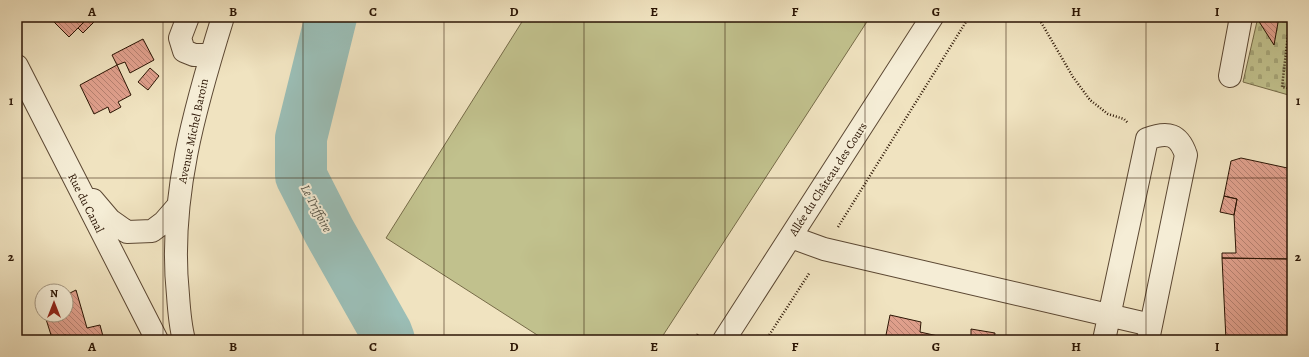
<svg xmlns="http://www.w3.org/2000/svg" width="1309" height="357" viewBox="0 0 1309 357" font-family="Alegreya,serif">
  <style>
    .grass { fill: #c1c18d; stroke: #766b48 }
    .cemetery { fill: url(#cemetery-stones); stroke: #766b48 }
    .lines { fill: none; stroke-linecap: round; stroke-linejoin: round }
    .river { stroke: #9bbeb6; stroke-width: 52 }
    .building { fill: url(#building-back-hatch); stroke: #2b1504 }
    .minor-casing { stroke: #5c4833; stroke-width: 24 }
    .path { stroke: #2b1504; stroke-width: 2.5; stroke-dasharray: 1 2; stroke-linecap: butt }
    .minor { stroke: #f5edd6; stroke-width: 22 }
    .grid { fill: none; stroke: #2b1504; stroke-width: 1; stroke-opacity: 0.55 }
    .labels { text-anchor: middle; stroke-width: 4; stroke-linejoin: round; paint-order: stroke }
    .street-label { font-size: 12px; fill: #2b1504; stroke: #f5edd6 }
    .water-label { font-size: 13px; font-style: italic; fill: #525042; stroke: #f5edd6 }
    .neatline { fill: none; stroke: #2b1504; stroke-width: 1.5 }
    .grid-label { font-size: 13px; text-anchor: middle; font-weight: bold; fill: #2b1504 }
  </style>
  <defs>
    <pattern id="cemetery-stones" width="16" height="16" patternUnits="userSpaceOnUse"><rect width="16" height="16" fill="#c1c18d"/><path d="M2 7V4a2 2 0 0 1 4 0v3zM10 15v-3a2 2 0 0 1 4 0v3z" fill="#a6a578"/></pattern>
    <pattern id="building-back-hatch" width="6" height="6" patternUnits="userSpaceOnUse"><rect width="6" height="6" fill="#e1a18e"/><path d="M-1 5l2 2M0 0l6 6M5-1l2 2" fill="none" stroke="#b78272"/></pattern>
  </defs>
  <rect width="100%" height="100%" fill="#f0e3c0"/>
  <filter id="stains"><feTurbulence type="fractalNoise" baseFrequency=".005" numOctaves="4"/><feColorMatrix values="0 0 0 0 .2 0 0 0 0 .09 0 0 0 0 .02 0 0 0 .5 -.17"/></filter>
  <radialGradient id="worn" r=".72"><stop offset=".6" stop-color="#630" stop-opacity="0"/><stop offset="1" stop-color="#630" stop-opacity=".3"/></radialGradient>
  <path class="grass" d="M525,17H870L660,340H545L386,238Z"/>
  <path class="cemetery" d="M1258,17H1292V96L1243,82Z"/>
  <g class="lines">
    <path class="river" d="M331,17L301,138V176L329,231L386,332L389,340"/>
  </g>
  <path class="building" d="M51,17H89L69,37L50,18Z
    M89,17L96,20L83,33L78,28Z
    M1258,17H1279L1274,45L1258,20Z
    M143,39L154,60L130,73L125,62L117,65L112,55Z
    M117,65L131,95L118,102L121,107L110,113L108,107L94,114L80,85Z
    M150,68L159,76L148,90L138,82Z
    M1241,158L1292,169V259L1222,258V253H1236L1234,215L1237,199L1224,196L1231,161Z
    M1224,196L1237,199L1234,215L1220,212Z
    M1222,258L1292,259V340H1226Z
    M76,290L87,328L100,325L104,340H68L66,335L52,338L45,316L66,315V295Z
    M890,315L921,322L920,332L956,340H885Z
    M971,329L995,333L994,340H971Z"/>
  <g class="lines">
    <g class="minor-casing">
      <path id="minor" d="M188,17L180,38L184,51L194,55H211
        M17,66L157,340
        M1230,76L1241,17
        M93,200L110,220L127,232L152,231L164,222L177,207
        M791,237L824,249L1151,325
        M184,340C180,325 179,310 178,295C168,200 195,107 223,17
        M724,340L932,17
        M1104,340L1147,139C1168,131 1179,134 1186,155L1148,340"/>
    </g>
    <path class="path" d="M1038,17L1073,77L1090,100L1108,114L1124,119L1128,123
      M1290,17L1282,87L1292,89
      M838,227L969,17
      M694,340L698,334
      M766,340L810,272"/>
    <use href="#minor" class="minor"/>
  </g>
  <path class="grid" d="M163,17V340M303,17V340M444,17V340M584,17V340M725,17V340M865,17V340M1006,17V340M1146,17V340M17,178H1292"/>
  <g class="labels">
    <g class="street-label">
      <text transform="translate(193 131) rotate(-78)" y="4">Avenue Michel Baroin</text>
      <text transform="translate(828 179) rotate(-57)" y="4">Allée du Château des Cours</text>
      <text transform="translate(86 203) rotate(63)" y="4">Rue du Canal</text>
    </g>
    <g class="water-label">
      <text transform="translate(317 208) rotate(62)" y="5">Le Triffoire</text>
    </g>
  </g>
  <rect width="1309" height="357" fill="none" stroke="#f0e3c0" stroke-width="44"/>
  <g transform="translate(54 303)"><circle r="19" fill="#f5edd6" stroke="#a49782"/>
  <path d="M0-3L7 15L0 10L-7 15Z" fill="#8f2418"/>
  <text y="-6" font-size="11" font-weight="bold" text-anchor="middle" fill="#2b1504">N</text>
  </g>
  <rect x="22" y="22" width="1265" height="313" class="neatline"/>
  <g class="grid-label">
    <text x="92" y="16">A</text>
    <text x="233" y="16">B</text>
    <text x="373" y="16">C</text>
    <text x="514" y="16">D</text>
    <text x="654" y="16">E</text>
    <text x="795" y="16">F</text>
    <text x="936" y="16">G</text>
    <text x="1076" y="16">H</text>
    <text x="1217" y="16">I</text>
    <text x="11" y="105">1</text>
    <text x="1298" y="105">1</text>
    <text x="11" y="261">2</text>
    <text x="1298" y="261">2</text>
    <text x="92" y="351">A</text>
    <text x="233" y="351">B</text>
    <text x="373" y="351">C</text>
    <text x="514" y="351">D</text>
    <text x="654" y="351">E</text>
    <text x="795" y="351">F</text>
    <text x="936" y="351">G</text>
    <text x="1076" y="351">H</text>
    <text x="1217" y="351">I</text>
  </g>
  <rect width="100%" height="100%" filter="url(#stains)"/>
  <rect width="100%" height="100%" fill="url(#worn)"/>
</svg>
